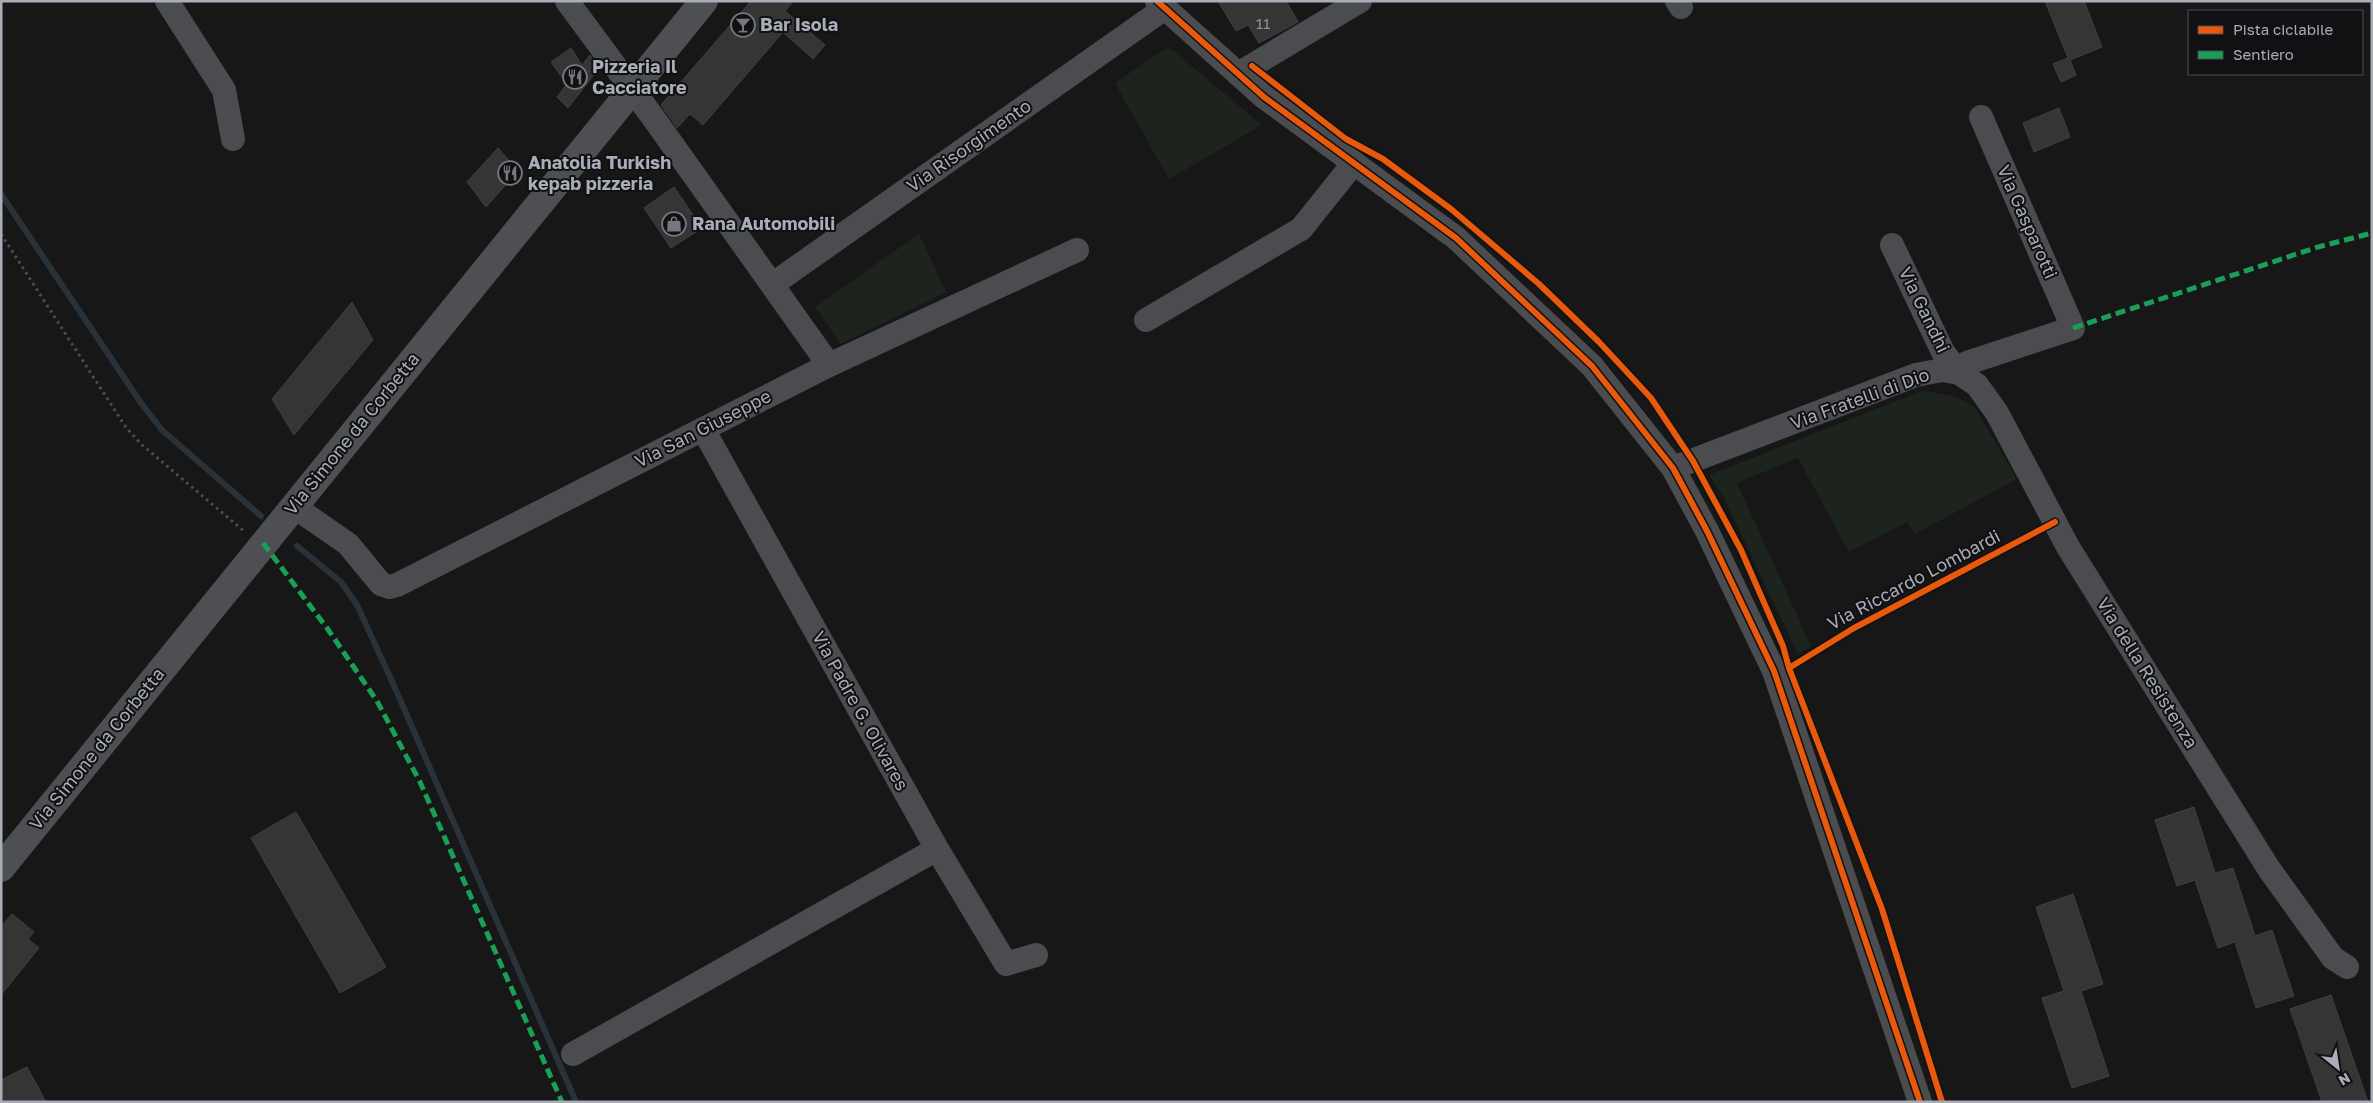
<svg xmlns="http://www.w3.org/2000/svg" width="2373" height="1103" viewBox="0 0 2373 1103" font-family="'Golos Text',sans-serif">
  <style>
    .green { fill: #1d241e }
    .lines { fill: none; stroke-linecap: round; stroke-linejoin: round }
    .stream { stroke: #2a3239; stroke-width: 6 }
    .building { fill: #353536; stroke: #3f4043 }
    .path { stroke: #4d4e52; stroke-width: 3; stroke-dasharray: 2.5 4; stroke-linecap: butt }
    .minor { stroke: #4b4c50; stroke-width: 24 }
    .primary { stroke: #4d4f52; stroke-width: 28 }
    .quiet { stroke: #1a9f57; stroke-width: 5; stroke-dasharray: 10 5; stroke-linecap: butt }
    .cycleway-casing { stroke: #111113; stroke-width: 9 }
    .cycleway { stroke: #e8590c; stroke-width: 6 }
    .labels { text-anchor: middle; stroke-width: 4; stroke-linejoin: round; paint-order: stroke }
    .number-label { font-size: 15px; fill: #8b8f98 }
    .poi-label { font-size: 18px; font-weight: bold; fill: #a8adb8; stroke: #111113; text-anchor: start }
    .street-label { font-size: 18px; fill: #a8adb8; stroke: #111113 }
  </style>
  <rect width="100%" height="100%" fill="#171717"/>
  <path class="green" d="M1164,49H1171L1262,125L1169,179L1115,83Z
    M919,234L946,292L841,344L815,307Z
    M1922,391C1941,393 1962,396 1976,409L2017,479L1915,534L1907,522L1849,552L1798,458L1737,483L1811,646L1798,654L1724,498L1709,475Z"/>
  <g class="lines">
    <path class="stream" d="M1,194L141,403L162,430L261,516
      M297,546L341,582L357,605L391,679L576,1102"/>
  </g>
  <path class="building" d="M751,1H794L785,11L825,45L813,59L783,32L703,125L690,114L677,128L661,105Z
    M1218,1H1286L1298,22L1259,43L1248,25L1236,31Z
    M2045,1H2084L2102,47L2070,60L2076,75L2061,82L2053,64L2068,58Z
    M571,48L582,65L590,55L599,68L568,108L557,97L567,84L551,62Z
    M2059,108L2070,137L2034,152L2023,123Z
    M498,148L518,171L486,207L467,182Z
    M674,187L702,228L671,248L644,208Z
    M352,302L373,340L294,435L272,399Z
    M2194,807L2215,873L2233,868L2255,936L2272,930L2294,996L2256,1008L2235,942L2218,948L2195,880L2177,886L2155,820Z
    M296,812L386,967L340,993L251,838Z
    M2073,894L2103,984L2081,991L2109,1076L2072,1088L2042,998L2064,991L2036,907Z
    M12,914L34,932L28,939L39,948L1,995V927Z
    M2331,995L2368,1102H2322L2290,1009Z
    M27,1067L46,1102H1V1080Z"/>
  <g class="lines">
    <path class="path" d="M1,234L125,426L141,444L245,532"/>
    <path class="minor" d="M167,1L224,90L233,139
      M1157,1L1264,97L1456,238L1592,366L1673,468L1707,531L1774,671L1920,1102
      M1677,1L1681,7
      M1238,74L1360,1
      M1892,245L1943,352L1959,373L1977,385L1997,413L2068,547L2269,869L2333,958L2347,967
      M773,284L1165,8
      M1146,320L1301,229L1353,164
      M829,365L1077,250
      M703,429L937,849L1006,964L1036,955
      M1673,468L1916,375L1942,370L1959,373L1967,363L2073,328L1981,117
      M293,506L348,544L381,584L390,587L397,585L829,365L652,116L567,1
      M573,1054L937,849"/>
    <path class="primary" d="M1,868L704,1"/>
    <path class="quiet" d="M2073,328L2318,247L2372,233
      M263,543L327,628L377,701L420,782L562,1102"/>
    <g class="cycleway-casing">
      <path id="cycleway" d="M1157,1L1264,97L1456,238L1592,366L1673,468L1707,531L1774,671L1920,1102
        M1252,66L1346,139L1383,159L1451,209L1539,284L1599,342L1651,398L1693,461L1741,550L1783,646L1789,668L1882,909L1942,1102
        M1789,668L1854,628L2055,522"/>
    </g>
    <use href="#cycleway" class="cycleway"/>
  </g>
  <defs>
    <g id="bar-ring" transform="scale(1.25)"><circle r="9.5" fill="#111113" stroke="#757880" stroke-width="1.5"/><path d="M-6-5H6L.8 .8V4.5H3.5V6h-7V4.5H-.8V.8Z" fill="#757880"/></g>
    <g id="restaurant-ring" transform="scale(1.25)"><circle r="9.5" fill="#111113" stroke="#757880" stroke-width="1.5"/><path d="M-5-6h1v4h1v-4h1v4h1v-4h1v5L-1.5 .5V6h-2V.5L-5-1ZM5-6V6H3V1.5H1.5Q1.5-4 5-6Z" fill="#757880"/></g>
    <g id="shop-ring" transform="scale(1.25)"><circle r="9.5" fill="#111113" stroke="#757880" stroke-width="1.5"/><path d="M-5-2.5h2.3a2.7 3.5 0 0 1 5.4 0H5L5.5 6h-11ZM-1.5-2.5h3a1.5 2.3 0 0 0-3 0Z" fill="#757880"/></g>
  </defs>
  <g fill-rule="evenodd">
    <use href="#bar-ring" x="743" y="25"/>
    <use href="#restaurant-ring" x="575" y="77"/>
    <use href="#restaurant-ring" x="510" y="173"/>
    <use href="#shop-ring" x="674" y="224"/>
  </g>
  <g class="labels">
    <g class="number-label">
      <text x="1263" y="29">11</text>
    </g>
    <g class="poi-label">
      <text x="760" y="31">Bar Isola</text>
      <text x="592" y="73">Pizzeria Il<tspan x="592" dy="21">Cacciatore</tspan></text>
      <text x="528" y="169">Anatolia Turkish<tspan x="528" dy="21">kepab pizzeria</tspan></text>
      <text x="692" y="230">Rana Automobili</text>
    </g>
    <g class="street-label">
      <text transform="translate(969 146) rotate(-35)" y="6">Via Risorgimento</text>
      <text transform="translate(2027 222) rotate(66)" y="6">Via Gasparotti</text>
      <text transform="translate(1924 310) rotate(64)" y="6">Via Gandhi</text>
      <text transform="translate(1860 399) rotate(-20)" y="6">Via Fratelli di Dio</text>
      <text transform="translate(703 429) rotate(-27)" y="6">Via San Giuseppe</text>
      <text transform="translate(352 434) rotate(-51)" y="6">Via Simone da Corbetta</text>
      <text transform="translate(1914 580) rotate(-28)" y="6">Via Riccardo Lombardi</text>
      <text transform="translate(2147 673) rotate(58)" y="6">Via della Resistenza</text>
      <text transform="translate(860 711) rotate(61)" y="6">Via Padre G. Olivares</text>
      <text transform="translate(97 749) rotate(-51)" y="6">Via Simone da Corbetta</text>
    </g>
  </g>
  <rect width="2373" height="1103" fill="none" stroke="#a8adb8" stroke-width="5"/>
  <rect x="2188" y="10" width="175" height="65" fill="#111113" stroke="#4d4f55"/>
  <rect x="2198" y="26" width="25" height="8" fill="#e8590c" stroke="#4d4f55"/>
  <text x="2233" y="35" font-size="15" fill="#a8adb8">Pista ciclabile</text>
  <rect x="2198" y="51" width="25" height="8" fill="#1a9f57" stroke="#4d4f55"/>
  <text x="2233" y="60" font-size="15" fill="#a8adb8">Sentiero</text>
  <g transform="translate(2338 1068) rotate(150)" stroke="#111113" stroke-width="4" paint-order="stroke">
  <path d="M0-4L9 19L0 12L-9 19Z" fill="#a8adb8"/>
  <text y="-8" font-size="14" font-weight="bold" text-anchor="middle" fill="#a8adb8">N</text>
  </g>
</svg>
